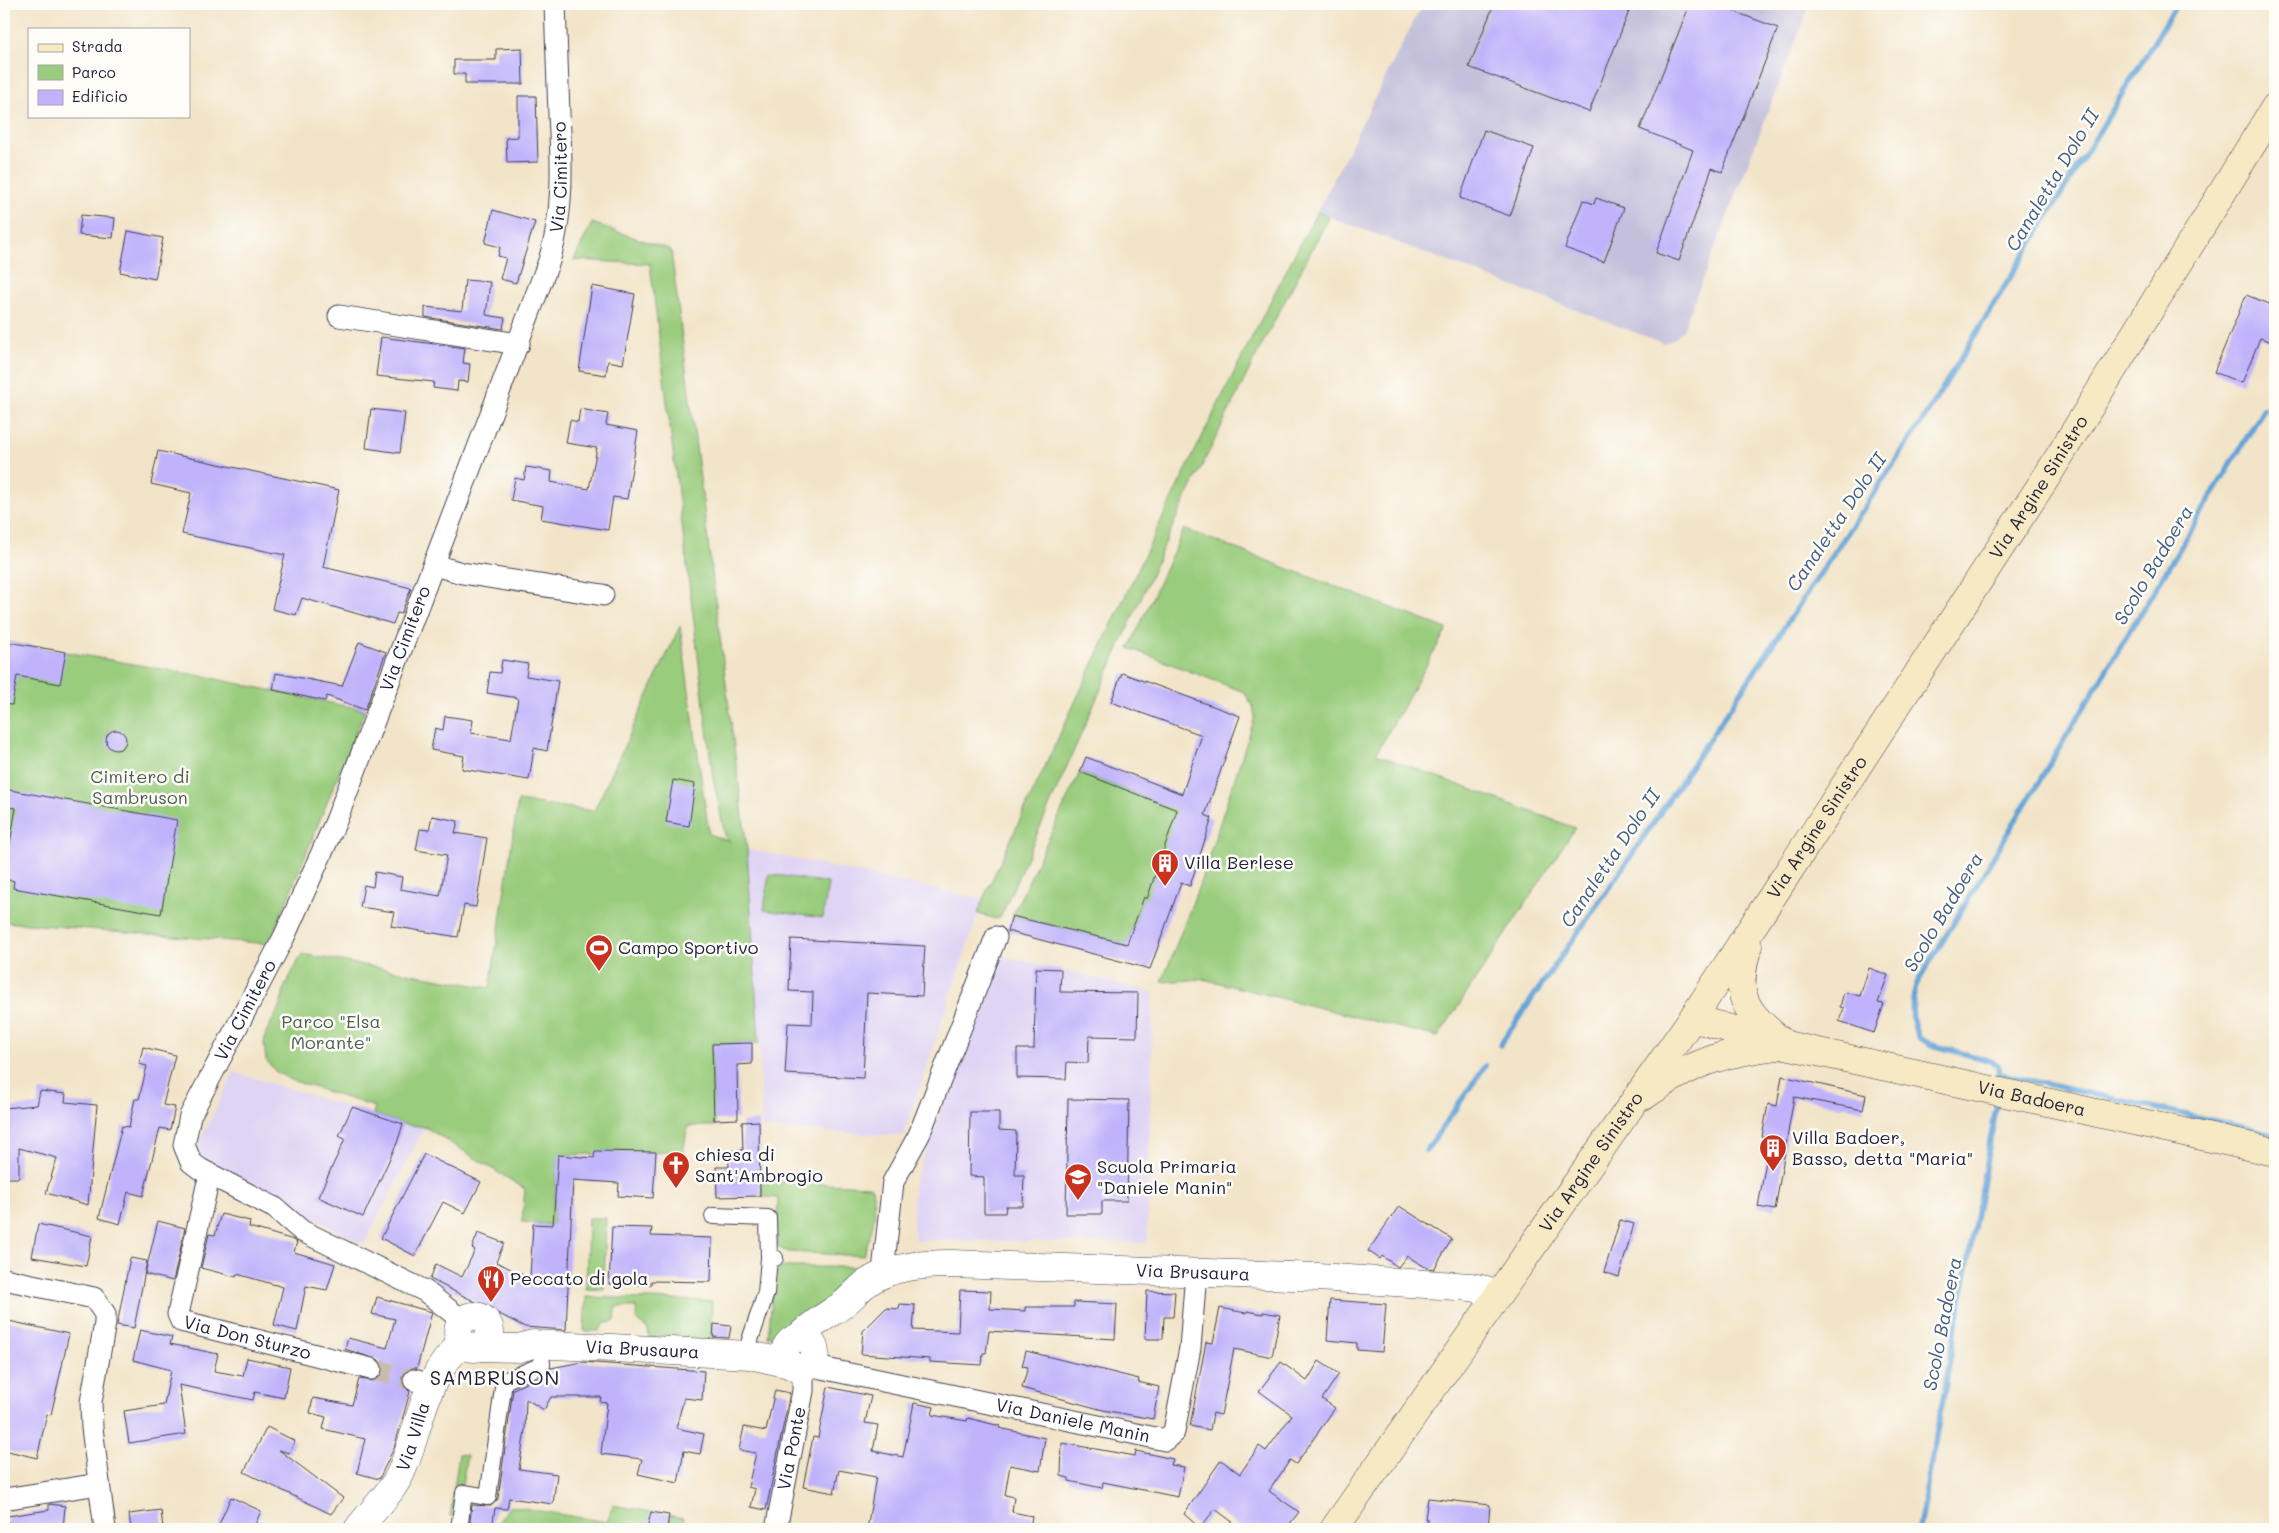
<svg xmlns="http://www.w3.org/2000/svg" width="2279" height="1533" viewBox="0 0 2279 1533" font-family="Mali,sans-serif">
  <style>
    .built { fill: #e0d4f4 }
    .industrial { fill: #c4c0db }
    .green { fill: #99cc7c; stroke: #5e775c }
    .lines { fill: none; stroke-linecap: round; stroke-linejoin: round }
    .stream { stroke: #66a4d8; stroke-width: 5.5 }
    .building { fill: #c0b3fb }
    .minor-tunnel { stroke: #c8bdac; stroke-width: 21; stroke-dasharray: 21 11; stroke-linecap: butt }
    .pedestrian-casing { stroke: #413f50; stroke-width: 18 }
    .minor-casing { stroke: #413f50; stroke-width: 23 }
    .tertiary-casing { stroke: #413f50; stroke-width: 29 }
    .secondary-casing { stroke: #413f50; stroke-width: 29 }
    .pedestrian { stroke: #fff; stroke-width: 16 }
    .minor { stroke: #fff; stroke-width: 21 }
    .tertiary { stroke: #fff; stroke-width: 28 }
    .secondary { stroke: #f7e9c3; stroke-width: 28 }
    .labels { text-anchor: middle; stroke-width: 5; stroke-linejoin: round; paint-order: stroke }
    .street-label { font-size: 18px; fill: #22223b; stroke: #fdfcf7 }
    .park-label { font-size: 18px; fill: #4c5e52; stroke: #fdfcf7 }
    .poi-label { font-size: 18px; fill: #22223b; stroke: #fdfcf7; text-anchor: start }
    .water-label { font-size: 19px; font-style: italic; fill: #415c82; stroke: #fdfcf7 }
    .quarter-label { font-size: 20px; letter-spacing: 1px; fill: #22223b; stroke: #fdfcf7 }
  </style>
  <rect width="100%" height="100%" fill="#fdfcf7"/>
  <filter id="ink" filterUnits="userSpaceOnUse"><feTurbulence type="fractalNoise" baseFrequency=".02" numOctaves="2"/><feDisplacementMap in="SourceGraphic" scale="10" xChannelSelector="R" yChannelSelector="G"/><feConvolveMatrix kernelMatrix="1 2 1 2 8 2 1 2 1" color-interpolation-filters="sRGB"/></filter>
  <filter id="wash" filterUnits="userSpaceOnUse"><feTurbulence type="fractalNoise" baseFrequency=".0096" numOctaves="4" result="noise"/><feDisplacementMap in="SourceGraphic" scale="20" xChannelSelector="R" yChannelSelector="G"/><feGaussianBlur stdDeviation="1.12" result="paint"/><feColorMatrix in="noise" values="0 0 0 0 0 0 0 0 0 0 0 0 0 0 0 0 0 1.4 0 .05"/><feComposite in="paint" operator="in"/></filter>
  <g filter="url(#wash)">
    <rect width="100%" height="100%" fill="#f2e4c8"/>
    <path class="built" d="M747,849L983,899L903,1136L762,1128L759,1043Z
      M1000,955L1153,992L1147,1243L915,1240L913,1224V1185Z
      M234,1072L403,1124L425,1127L364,1245L203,1158L198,1144Z"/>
    <path class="industrial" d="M1425,4H1810L1683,330L1674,339L1663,343L1317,212L1417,15Z"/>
    <path class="green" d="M1317,212L1329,217L1255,358L1174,523L1001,916L997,919L978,914L983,899C1091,668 1197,437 1317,212Z
      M592,223L671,250L747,849L759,1043L712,1044L715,1126H688L683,1152L558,1155L553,1225L522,1222L525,1189L425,1127L403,1124L373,1114L375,1107L291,1080L276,1072L266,1060L264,1043L266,1032L280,1007L285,986L302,954L490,988L518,801L594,811L680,626L709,834L730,842L726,840L713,778L650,264L574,260Z
      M1184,529L1447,629L1376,754L1575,828L1438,1037L1203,979L1162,982L1200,883L1255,717L1253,706L1244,692L1129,648Z
      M8,642L202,676L365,710L269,944L4,922V650H7Z
      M1080,772L1154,801L1179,805L1156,902L1144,898L1127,944L1012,916Z
      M769,874L828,883L823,918L764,910Z
      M762,1181L871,1186C879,1213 872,1230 863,1256L789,1252L781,1249L777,1244L778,1198L762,1197Z
      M588,1218H606L604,1290L586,1289Z
      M783,1267H858L855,1276L800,1321L768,1337L774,1278L778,1270Z
      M586,1297L712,1301L711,1324H714L713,1341L649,1338L648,1329L637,1321L636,1307H616L615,1321L604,1324L599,1331H584Z
      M459,1454L467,1455L457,1516H450Z
      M613,1505L684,1518L683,1529H500L499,1521L510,1506L607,1522Z"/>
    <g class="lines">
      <path class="stream" d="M1500,1045L1635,850L1925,417L2177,4
        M2000,1074L2275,1134
        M1999,1084L1998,1066L1991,1061L1932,1045L1919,1038C1910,1020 1911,1004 1916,985L2264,409
        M1426,1151L1485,1066
        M1919,1529L1998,1098"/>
    </g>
    <g id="blocks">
      <path class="building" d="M1494,4H1632L1589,112L1469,67Z
        M1690,4H1722L1732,7L1730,10L1778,28L1722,172L1712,168L1679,261L1656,253L1693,150L1640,129Z
        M522,48L523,84H465V74H454V60H496V49Z
        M518,96H536L538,162L507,163L506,138L518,137Z
        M1484,130L1534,148L1510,216L1460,198Z
        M1596,198L1624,208L1604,262L1565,248L1583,200L1594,204Z
        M493,210L535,222L516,283L500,279L506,258L498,256L500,247L485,243Z
        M81,215L115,218L113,238L79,235Z
        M128,231L163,238L155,279L120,272Z
        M465,280L490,282L486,315L505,318L503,329L425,317V307L462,311Z
        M592,286L635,294L623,364L608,361L606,375L579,371Z
        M2246,295L2275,306V343L2260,338L2242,383L2214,372Z
        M381,337L465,348L463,363L470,364L468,382L458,381L457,391L433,388L434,382L376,376Z
        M371,409L405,413L400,453L366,448Z
        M580,409L608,414L606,425L638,431L627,499L613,497L608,530L541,519L543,506L511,500L515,478L524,480L526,467L552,471L551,482L589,489L597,448L566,443L570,420L578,422Z
        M158,451L339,490L323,567L411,588L401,614L397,613L393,624L302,598L296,615L272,609L285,555L182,534L191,493L151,484Z
        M8,642L66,652L60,684L17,676L12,705L4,704V650H7Z
        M359,642L386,652L365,710L327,696L325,701L273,690L276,673L342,686Z
        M502,660L528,664L526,676L558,681L547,751L534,748L529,780L462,769L464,756L431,750L435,728L443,730L445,716L473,720L471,733L511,739L518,698L487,693L490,672L500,673Z
        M1122,673L1240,716L1205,815L1212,818L1190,886L1181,883L1150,969L1007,931L1012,916L1127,944L1144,897L1147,899L1177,810L1080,772L1086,757L1182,794L1202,735L1111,702Z
        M106 740a10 10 0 1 1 20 0a10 10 0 1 1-20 0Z
        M673,780L695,784L689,826L666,822Z
        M4,789L177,820L161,914L13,888L14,881L4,879L16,808L4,807Z
        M432,816L458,821L455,833L487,838L476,907L464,905L458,937L391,926L394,912L360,907L364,885L373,887L375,872L402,877L400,889L440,896L447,855L416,850L420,829L429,830Z
        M791,939L925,946L922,996L867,993L863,1078L785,1074L788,1023L812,1024L813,992L789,991Z
        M1036,968L1061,969L1060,992L1138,993L1137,1037L1089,1036L1088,1063L1067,1062L1066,1079L1017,1078V1049H1034Z
        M1869,968L1888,975L1878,1003L1884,1004L1874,1033L1839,1021L1844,1008L1840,1007L1844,992L1860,996Z
        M752,1043V1064L737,1065L738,1119L714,1120L712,1044Z
        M143,1047L175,1055L163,1105L175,1107L170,1130L160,1128L143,1196L128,1192L120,1224L99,1218L122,1126L129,1127L135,1099H139L147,1066L139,1064Z
        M1782,1076L1866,1095L1863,1110L1794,1097L1775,1210L1758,1207L1770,1138L1762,1137L1768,1104L1777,1106Z
        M40,1091L66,1094L65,1102L97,1105L88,1205L46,1193L57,1158L19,1148V1178H4V1108L37,1105Z
        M1068,1099L1129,1100L1127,1201H1102V1214H1066Z
        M352,1107L403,1124L397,1143L363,1217L318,1197L345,1139L339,1136Z
        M970,1112H999V1130L1016,1131L1015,1175H1024L1023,1206H1006L1005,1213H984V1177L969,1176Z
        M759,1121L760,1196L717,1197L716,1167H729L728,1151L743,1150L742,1122Z
        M595,1151L656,1152L653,1198L618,1196L619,1183L573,1180L566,1330L525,1327L430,1279L436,1264L462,1277L475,1250L472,1248L478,1233L504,1243L496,1262L530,1278L533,1224L553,1225L558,1155L594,1158Z
        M424,1154L481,1182L465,1213L443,1202L415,1256L381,1238Z
        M1399,1206L1452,1239L1434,1269L1427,1268L1407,1256L1398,1267L1382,1256L1380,1259L1368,1251Z
        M221,1214L250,1221L249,1227L294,1240L297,1242L294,1252L335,1264L327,1290L306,1286L297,1331L274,1325L283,1287L237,1274L236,1277L201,1268L209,1234L215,1235Z
        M1620,1220L1634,1224L1619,1277L1604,1272Z
        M158,1221L185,1228L173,1281L145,1274Z
        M38,1224L92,1236L86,1266L32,1257Z
        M612,1227L652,1228L651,1236L712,1238L711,1282L651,1281V1285L609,1284Z
        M130,1258L147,1261L134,1328L117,1325Z
        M960,1290L991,1291L990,1309L1025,1311V1307H1074V1302L1117,1304L1115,1339L989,1331L986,1353H983L982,1365L930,1362V1359L861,1354L863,1331L886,1308L899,1309L900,1304L915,1305L913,1330L958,1332Z
        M1147,1291L1175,1292L1173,1317H1164L1163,1339H1145Z
        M377,1297L432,1312L417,1368H411L402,1376V1383L410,1392L394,1448L379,1479L357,1473L365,1439L323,1429L326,1417L310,1413L313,1398L352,1405L359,1379L374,1381L380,1377L383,1366L379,1360L345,1349L348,1338L387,1348L395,1319L372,1314Z
        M1330,1300L1386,1304L1382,1352L1357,1350V1343L1327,1340Z
        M1220,1308L1246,1313L1247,1311L1263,1314V1312L1280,1315L1272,1357L1234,1349L1221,1415L1213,1413L1210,1430L1190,1426L1206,1342L1213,1343Z
        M4,1320L69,1334L51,1415L47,1414L37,1458L4,1450Z
        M714,1324L731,1326L729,1338L713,1337Z
        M140,1330L172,1337L170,1344L218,1354L214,1371L243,1376L247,1358L290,1367L284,1398L255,1392L253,1400L179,1385L186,1434L129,1443L124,1411L164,1405L171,1370L133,1360Z
        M1026,1351L1139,1379L1138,1382L1159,1387L1153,1419L1103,1410L1022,1388L1028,1367L1022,1366Z
        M1319,1361L1339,1374L1322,1399L1335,1408L1296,1464L1290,1460L1269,1491L1299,1512L1286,1529H1242L1215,1509L1200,1528L1184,1514L1221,1460L1240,1474L1259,1446L1266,1451L1292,1415L1259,1391L1281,1362L1307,1381Z
        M582,1362L704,1371L702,1400L684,1398L676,1428L704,1434L700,1454L684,1451L678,1483L638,1474L642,1459L601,1454L607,1403L600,1402L601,1397H551L544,1410L526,1399L525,1430L519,1469L557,1474L553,1504L509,1498L507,1509L495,1508L492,1529H469L472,1505L491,1506L498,1499L513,1389L546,1374L551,1368Z
        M828,1387L871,1396L865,1423L878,1425L873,1451L903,1457L914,1403L934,1407L932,1415L967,1421L968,1418L1000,1426L999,1428L1045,1438L1040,1471L1010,1465L1005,1495L1014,1497L1012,1512L1032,1516L1030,1529H867L876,1477L839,1470L834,1493L803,1487L813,1437L818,1438Z
        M775,1390L790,1393L766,1510L751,1507L755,1489L748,1487L756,1453L739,1450L744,1427L766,1431Z
        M267,1427L295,1441L289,1453L279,1450L343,1498L331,1514L244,1472Z
        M1062,1443L1135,1456L1136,1451L1173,1459L1171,1465L1184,1467L1178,1497L1103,1482L1102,1488L1069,1481V1478L1061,1476Z
        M231,1497L261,1511L253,1529H217Z
        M1428,1498L1490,1505L1488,1529H1426L1428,1519H1425Z
        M49,1504L65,1506L63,1529H9L7,1516L49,1510Z
        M161,1510L163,1529H131L129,1514Z
        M651,1512L669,1515L667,1529H647Z"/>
    </g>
  </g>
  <g filter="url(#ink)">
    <use href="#blocks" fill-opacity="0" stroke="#413f50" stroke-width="1"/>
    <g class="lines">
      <path class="minor-tunnel" d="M371,1369L414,1380"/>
      <g class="pedestrian-casing">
        <path id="pedestrian" d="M713,1216L768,1218L769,1258
          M750,1340L766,1293L769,1258H775
          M459,1529L464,1493L488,1497L504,1381L542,1365V1362"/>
      </g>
      <g class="minor-casing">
        <g id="minor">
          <path d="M339,316L519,344"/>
          <path d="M434,565L462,573L603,595"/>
          <path id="s1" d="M211,1176L207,1186L178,1314L181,1321L371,1369"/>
          <path d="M887,1273L884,1262L893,1182L919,1135L996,937"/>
          <path d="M4,1279L94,1298L105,1314V1323L91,1402L92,1428L105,1529"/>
          <path id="s2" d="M463,1321L425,1291L302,1231L275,1208L200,1169L191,1162L184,1145L190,1116L284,937L336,821L549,261C564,213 562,164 559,114C558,77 556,41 555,4"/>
          <path id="s3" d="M812,1362L821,1368L1165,1440L1174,1432L1190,1348L1196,1273"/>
          <path d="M414,1380L431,1385"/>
          <path d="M4,1499L99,1484"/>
          <path id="s4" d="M776,1529L803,1391V1368"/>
        </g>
      </g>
      <g class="tertiary-casing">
        <g id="tertiary">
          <circle cx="474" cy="1332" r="16"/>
          <path id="s5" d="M798,1338C811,1324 826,1316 841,1306C849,1300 856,1292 864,1285C889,1266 921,1264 952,1264L1318,1277L1471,1287L1486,1290L1497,1296"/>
          <circle cx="800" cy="1353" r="15"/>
          <path id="s6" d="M479,1347L519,1348L533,1344L750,1355L790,1364"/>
          <path id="s7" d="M358,1529C372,1510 393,1492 402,1470C421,1426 423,1375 463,1343"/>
        </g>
      </g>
      <g class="secondary-casing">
        <g id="secondary">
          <path d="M1748,946C1734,995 1742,1009 1781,1041"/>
          <path id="s8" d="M1694,1016L1703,1021L1786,1045L2275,1152"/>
          <path d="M1644,1096C1692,1063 1720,1053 1777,1046"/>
          <path id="s9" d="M1334,1529L1694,1016L2049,473L2275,107"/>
        </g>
      </g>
      <use href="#pedestrian" class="pedestrian"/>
      <use href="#minor" class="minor"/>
      <use href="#tertiary" class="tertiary"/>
      <use href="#secondary" class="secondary"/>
    </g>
  </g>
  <defs>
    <g id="building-pin" transform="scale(1.4375)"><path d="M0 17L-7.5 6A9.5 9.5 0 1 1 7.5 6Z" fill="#c8321e" stroke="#fdfcf7"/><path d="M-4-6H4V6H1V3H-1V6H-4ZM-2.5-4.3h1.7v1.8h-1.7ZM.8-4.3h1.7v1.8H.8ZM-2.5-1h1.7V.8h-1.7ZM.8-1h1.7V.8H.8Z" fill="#fff"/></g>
    <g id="stadium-pin" transform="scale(1.4375)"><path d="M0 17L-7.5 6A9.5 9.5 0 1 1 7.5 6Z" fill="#c8321e" stroke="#fdfcf7"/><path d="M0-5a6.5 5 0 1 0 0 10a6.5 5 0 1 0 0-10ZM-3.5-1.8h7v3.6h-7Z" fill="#fff"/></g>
    <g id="church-pin" transform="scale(1.4375)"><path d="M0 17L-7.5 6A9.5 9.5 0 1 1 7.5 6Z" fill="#c8321e" stroke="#fdfcf7"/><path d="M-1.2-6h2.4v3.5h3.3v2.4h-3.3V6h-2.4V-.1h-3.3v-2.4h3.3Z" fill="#fff"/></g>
    <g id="school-pin" transform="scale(1.4375)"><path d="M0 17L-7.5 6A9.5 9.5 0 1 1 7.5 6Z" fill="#c8321e" stroke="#fdfcf7"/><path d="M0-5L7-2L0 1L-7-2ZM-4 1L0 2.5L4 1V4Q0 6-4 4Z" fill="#fff"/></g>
    <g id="restaurant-pin" transform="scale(1.4375)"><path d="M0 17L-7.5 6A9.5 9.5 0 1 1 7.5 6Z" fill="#c8321e" stroke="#fdfcf7"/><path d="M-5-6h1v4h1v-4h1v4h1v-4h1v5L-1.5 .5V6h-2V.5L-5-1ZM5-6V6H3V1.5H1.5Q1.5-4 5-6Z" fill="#fff"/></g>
  </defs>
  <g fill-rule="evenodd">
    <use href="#building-pin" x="1165" y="863"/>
    <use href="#stadium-pin" x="599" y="948"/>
    <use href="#building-pin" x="1773" y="1148"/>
    <use href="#church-pin" x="676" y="1165"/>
    <use href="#school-pin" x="1078" y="1177"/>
    <use href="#restaurant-pin" x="491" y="1279"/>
  </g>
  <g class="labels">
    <g class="street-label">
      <text dy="6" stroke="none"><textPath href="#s2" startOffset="1378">Via Cimitero</textPath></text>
      <text dy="6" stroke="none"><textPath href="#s9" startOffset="1258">Via Argine Sinistro</textPath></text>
      <text dy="6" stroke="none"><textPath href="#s2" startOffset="889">Via Cimitero</textPath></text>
      <text dy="6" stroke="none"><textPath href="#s9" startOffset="852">Via Argine Sinistro</textPath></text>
      <text dy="6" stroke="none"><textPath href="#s2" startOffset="484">Via Cimitero</textPath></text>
      <text dy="6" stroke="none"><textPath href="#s8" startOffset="348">Via Badoera</textPath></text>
      <text dy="6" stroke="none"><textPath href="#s9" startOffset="448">Via Argine Sinistro</textPath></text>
      <text dy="6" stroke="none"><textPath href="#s5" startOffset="418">Via Brusaura</textPath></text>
      <text dy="6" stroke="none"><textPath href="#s1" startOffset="218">Via Don Sturzo</textPath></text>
      <text dy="6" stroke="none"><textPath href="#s6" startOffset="164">Via Brusaura</textPath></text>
      <text dy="6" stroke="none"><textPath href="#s3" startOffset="268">Via Daniele Manin</textPath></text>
      <text dy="6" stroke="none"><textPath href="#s7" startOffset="109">Via Villa</textPath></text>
      <text dy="6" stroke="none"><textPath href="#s4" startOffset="82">Via Ponte</textPath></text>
    </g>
    <g class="park-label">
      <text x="140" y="783">Cimitero di<tspan x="140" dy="21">Sambruson</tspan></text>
      <text x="331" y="1028">Parco "Elsa<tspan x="331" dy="21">Morante"</tspan></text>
    </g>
    <g class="poi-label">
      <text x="1184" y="869">Villa Berlese</text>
      <text x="618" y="954">Campo Sportivo</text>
      <text x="1792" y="1144">Villa Badoer,<tspan x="1792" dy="21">Basso, detta "Maria"</tspan></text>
      <text x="695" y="1161">chiesa di<tspan x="695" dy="21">Sant'Ambrogio</tspan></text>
      <text x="1097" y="1173">Scuola Primaria<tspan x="1097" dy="21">"Daniele Manin"</tspan></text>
      <text x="510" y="1285">Peccato di gola</text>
    </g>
    <g class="water-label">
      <text transform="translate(2052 180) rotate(-59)" y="7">Canaletta Dolo II</text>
      <text transform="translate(1836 522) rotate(-56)" y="7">Canaletta Dolo II</text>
      <text transform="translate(2153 565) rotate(-59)" y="7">Scolo Badoera</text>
      <text transform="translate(1610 858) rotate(-56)" y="7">Canaletta Dolo II</text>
      <text transform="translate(1943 912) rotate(-59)" y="7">Scolo Badoera</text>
      <text transform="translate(1942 1324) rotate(-79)" y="7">Scolo Badoera</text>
    </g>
    <g class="quarter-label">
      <text x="495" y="1385">SAMBRUSON</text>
    </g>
  </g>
  <rect width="2279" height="1533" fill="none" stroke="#fdfcf7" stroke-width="20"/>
  <rect x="28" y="28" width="162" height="90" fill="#fdfcf7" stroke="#a5a5ac"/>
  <rect x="38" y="44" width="25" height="8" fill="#f7e9c3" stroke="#a5a5ac"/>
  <text x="72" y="52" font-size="15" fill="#22223b">Strada</text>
  <rect x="38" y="65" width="25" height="15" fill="#99cc7c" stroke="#a5a5ac"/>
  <text x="72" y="78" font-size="15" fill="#22223b">Parco</text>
  <rect x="38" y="90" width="25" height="15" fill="#c0b3fb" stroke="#a5a5ac"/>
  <text x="72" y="102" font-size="15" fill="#22223b">Edificio</text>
</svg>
